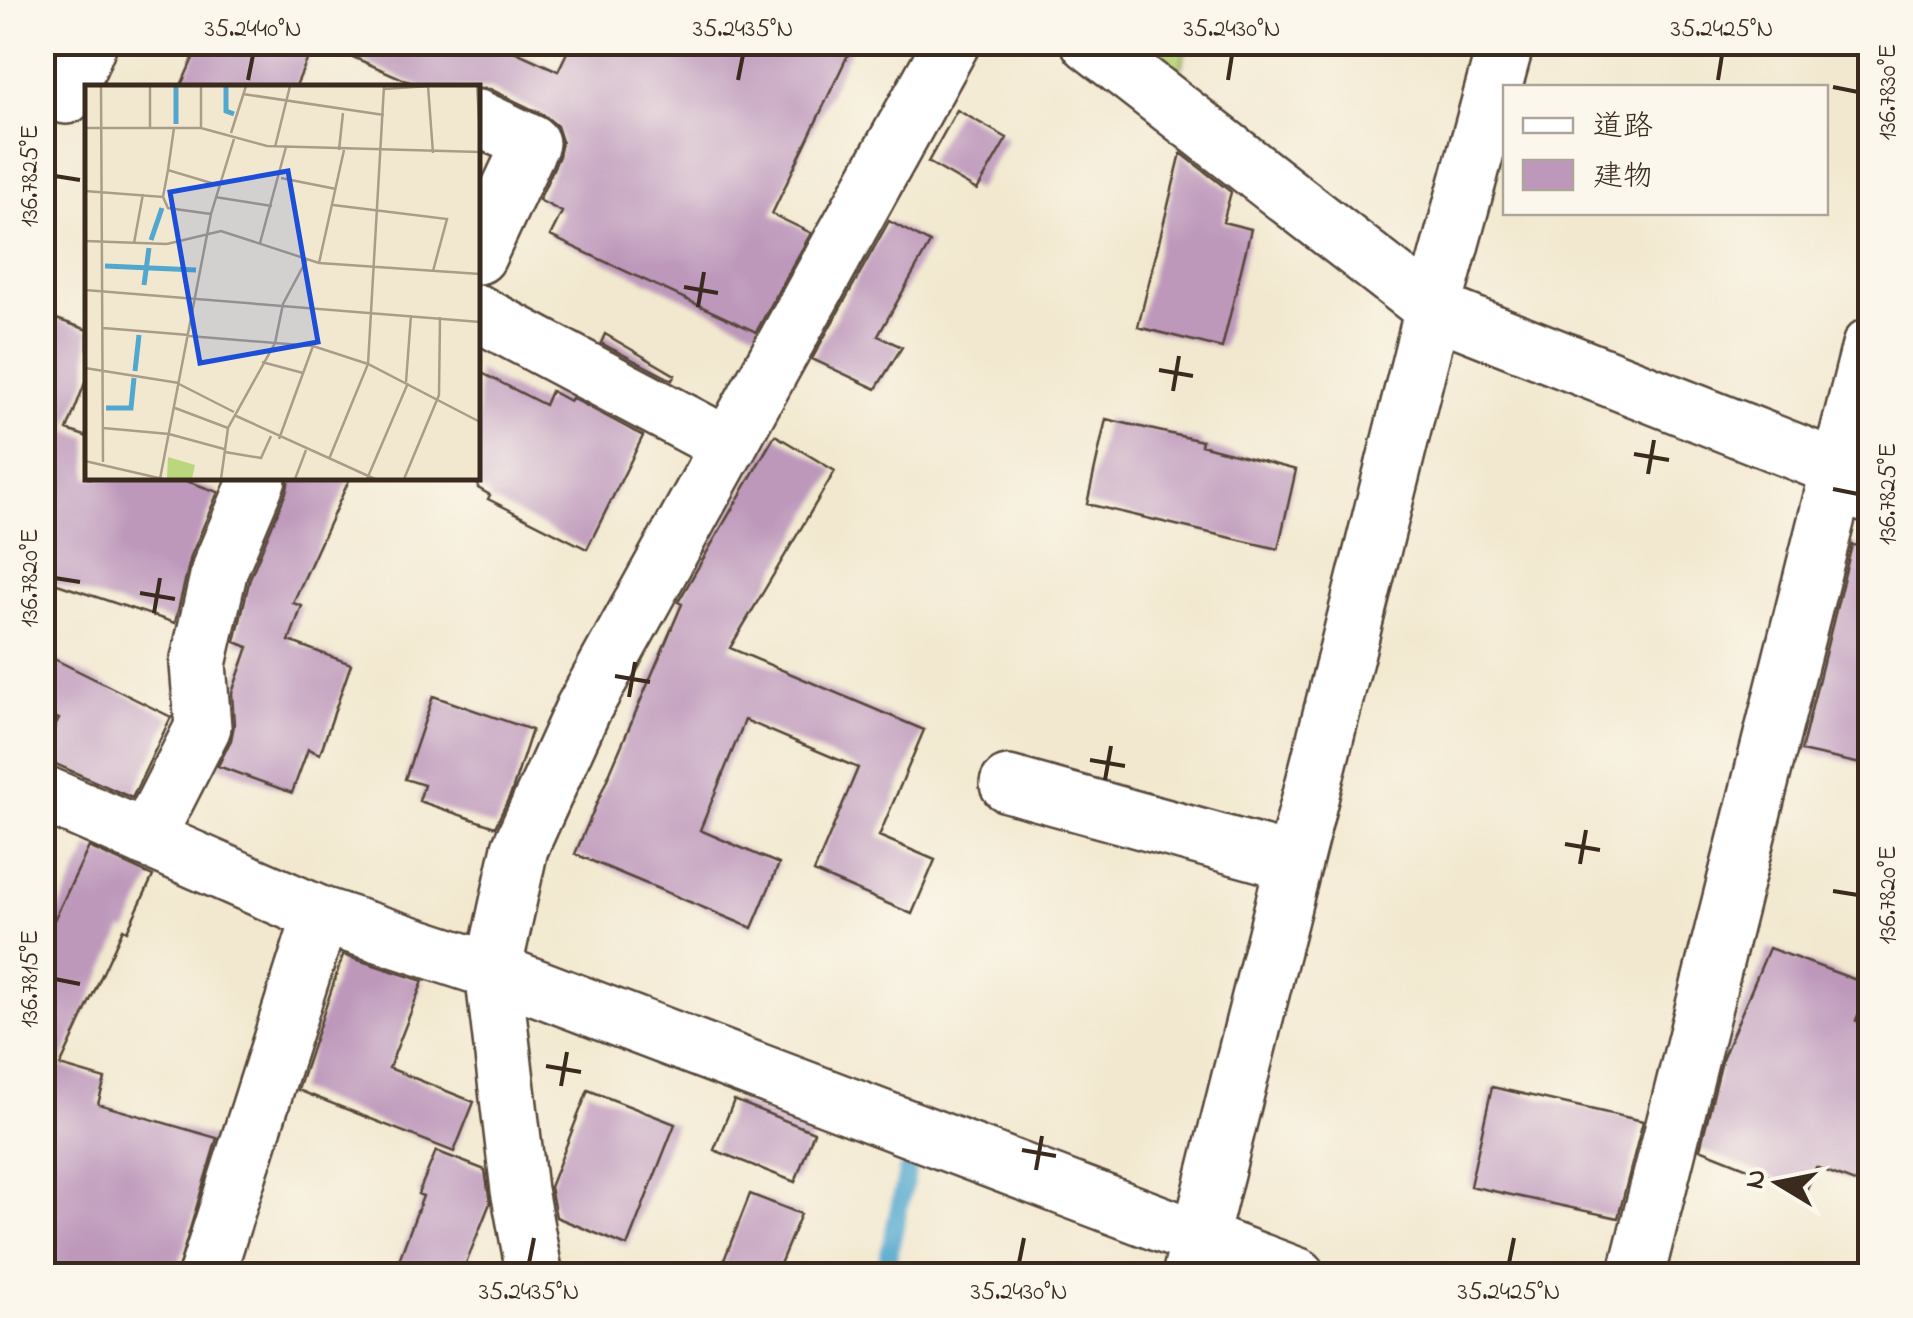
<svg xmlns="http://www.w3.org/2000/svg" width="1913" height="1318" viewBox="0 0 1913 1318" font-family="'Indie Flower','Klee One',sans-serif">
  <style>
    .green { fill: #bbd77d; stroke: #7b804e; stroke-width: 2.5 }
    .lines { fill: none; stroke-linecap: round; stroke-linejoin: round }
    .stream { stroke: #51a7ce; stroke-width: 18 }
    .building { fill: #bd98bb }
    .minor-casing { stroke: #564639; stroke-width: 60 }
    .minor { stroke: #fff; stroke-width: 55 }
    .ticks { fill: none; stroke: #3b2a1e; stroke-width: 4 }
    .inset-river { fill: none; stroke: #51a7ce; stroke-width: 5 }
    .inset-road { fill: none; stroke: #a99c88; stroke-width: 2.5 }
    .view { fill: #1d4ed8; fill-opacity: 0.15; stroke: #1d4ed8; stroke-width: 5 }
    .inset-edge { fill: none; stroke: #3b2a1e; stroke-width: 5 }
    .neatline { fill: none; stroke: #3b2a1e; stroke-width: 4 }
    .ticks-label { font-size: 25px; text-anchor: middle; fill: #3b2a1e }
  </style>
  <rect width="100%" height="100%" fill="#fbf7ec"/>
  <filter id="ink" filterUnits="userSpaceOnUse"><feTurbulence type="fractalNoise" baseFrequency=".01" numOctaves="2"/><feDisplacementMap in="SourceGraphic" scale="20" xChannelSelector="R" yChannelSelector="G"/><feConvolveMatrix kernelMatrix="1 2 1 2 8 2 1 2 1" color-interpolation-filters="sRGB"/></filter>
  <filter id="wash" filterUnits="userSpaceOnUse"><feTurbulence type="fractalNoise" baseFrequency=".0048" numOctaves="4" result="noise"/><feDisplacementMap in="SourceGraphic" scale="40" xChannelSelector="R" yChannelSelector="G"/><feGaussianBlur stdDeviation="2.25" result="paint"/><feColorMatrix in="noise" values="0 0 0 0 0 0 0 0 0 0 0 0 0 0 0 0 0 1.4 0 .05"/><feComposite in="paint" operator="in"/></filter>
  <g filter="url(#wash)">
    <rect width="100%" height="100%" fill="#f2e8cf"/>
    <path class="green" d="M1113,43H1187L1180,73L1145,68Z"/>
    <g class="lines">
      <path class="stream" d="M884,1276L907,1172"/>
    </g>
    <g id="blocks">
      <path class="building" d="M200,42H315L295,88H180Z
        M319,42H494L558,71L572,42H854L772,214L811,233L756,332L550,236L562,212L539,200L559,156L562,141L557,126L544,115L490,89L423,88Z
        M957,110L1007,138L977,190L928,162Z
        M1181,153L1231,192L1223,222L1251,229L1222,348L1138,327Z
        M889,221L930,243L878,336L902,347L876,389L812,359Z
        M42,314L88,330V375L67,430L88,437V478H178L218,492L191,556L175,623L42,579Z
        M605,334L675,375L672,380L601,343Z
        M478,371L545,405L551,391L570,401L572,398L643,436L587,549L488,499L490,495L478,488Z
        M1106,419L1202,441L1201,445L1296,470L1278,549L1087,504Z
        M775,435L835,471L730,648L924,730L879,836L935,860L912,914L814,872L858,768L745,720L700,830L779,864L752,928L575,854L682,604L678,602Z
        M289,478H350L293,603L302,606L289,641L351,664L320,754L308,749L292,793L218,766L231,740L234,725L232,693L248,647L235,642L250,578L287,490Z
        M1852,545L1870,547V766L1801,751Z
        M42,653L171,717L132,798L42,758V751L59,719L42,711Z
        M433,696L532,730L512,791L495,827L419,801L424,785L405,779Z
        M89,847L153,876L127,931L123,929L60,1066L105,1079L98,1104L217,1138L176,1276H42V945Z
        M1769,948L1870,985L1856,1021L1870,1027V1188L1816,1167L1806,1191L1700,1149L1723,1057Z
        M343,955L423,981L389,1068L474,1102L454,1152L298,1090Z
        M1492,1087L1643,1121L1618,1218L1470,1186Z
        M588,1090L675,1124L627,1246L556,1217L550,1187Z
        M734,1100L814,1132L795,1182L714,1150Z
        M436,1151L485,1170L490,1203L461,1276H393L423,1196L418,1194Z
        M750,1194L801,1214L775,1276H748L722,1265Z"/>
    </g>
  </g>
  <g filter="url(#ink)">
    <use href="#blocks" fill-opacity="0" stroke="#564639" stroke-width="2.5"/>
    <g class="lines">
      <g class="minor-casing">
        <path id="minor" d="M1089,42L1433,309L1839,469L1864,494
          M66,96L89,42
          M478,118L531,143L478,256
          M478,313L729,446
          M1008,784L1294,863
          M42,793L321,915L493,971L1298,1276
          M146,839L203,727L198,664L220,568L258,478
          M206,1276L321,915
          M535,1276L519,1190L493,971L520,848L583,709L952,42
          M1190,1276L1433,309L1506,42
          M1636,1276L1870,346"/>
      </g>
      <use href="#minor" class="minor"/>
    </g>
  </g>
  <path class="ticks" d="M248,80L253,55M738,80L743,55M1228,80L1232,55M1718,80L1722,55M1833,87L1858,92M55,176L80,180M684,287L718,293M698,307L704,272M1159,370L1193,376M1173,391L1179,356M1634,454L1669,460M1648,474L1654,440M1833,489L1858,494M55,578L80,582M140,593L175,599M154,613L160,578M615,676L650,682M629,697L635,662M1090,760L1125,766M1105,780L1111,746M1565,844L1600,850M1580,864L1586,830M1833,891L1858,895M55,979L80,984M546,1066L581,1072M561,1086L567,1052M1022,1150L1056,1156M1036,1170L1042,1136M529,1263L534,1238M1019,1263L1024,1238M1509,1263L1514,1238"/>
  <g transform="translate(85 85)">
    <rect width="395" height="395" fill="#f2e8cf"/>
    <path d="M83,372L110,380L107,394L82,393Z" fill="#bbd77d"/>
    <path class="inset-river" d="M91,1V39M141,1V26L149,29M66,155L77,123M20,181L111,185M59,200L64,163M50,286L54,250M21,323H46L49,293"/>
    <path class="inset-road" d="M16,1L18,377M65,1V43M116,1V43M343,1L348,68M392,1L395,51M299,4L345,1M158,9L299,30M0,43H116L182,61L395,67M146,48L161,1M190,62L205,1M254,65L258,28M83,85L89,43M196,93L251,104M0,106L78,112L83,85L133,100M78,112L83,123L126,129M130,112L187,121M248,120L362,134L348,186M0,156L82,159L136,146L234,178L395,189M49,158L58,109M175,158L201,62M234,178L259,65M0,205L395,237M18,243L104,250M104,251L228,261L283,279L395,337M177,277L218,288M0,283L94,298M321,297L326,230M94,299L149,327M90,323L143,343M149,330L290,394M18,343L84,349L139,364M194,354L228,261M140,367L176,373L186,351M244,374L283,279L299,1M0,376L78,394M75,394L126,129L149,54M136,394L143,343L190,258L198,219L222,174M210,394L221,365M282,394L323,298M319,394L354,310L355,232"/>
    <path class="view" d="M203,86L233,257L115,278L85,107Z"/>
    <rect width="395" height="395" class="inset-edge"/>
  </g>
  <rect width="1913" height="1318" fill="none" stroke="#fbf7ec" stroke-width="110"/>
  <rect x="1503" y="85" width="325" height="130" fill="#fbf7ec" stroke="#aea59a" stroke-width="2.5"/>
  <rect x="1523" y="118" width="50" height="15" fill="#ffffff" stroke="#aea59a" stroke-width="2.5"/>
  <text x="1593" y="135" font-size="30" fill="#3b2a1e">道路</text>
  <rect x="1523" y="160" width="50" height="30" fill="#bd98bb" stroke="#aea59a" stroke-width="2.5"/>
  <text x="1593" y="185" font-size="30" fill="#3b2a1e">建物</text>
  <g transform="translate(1778 1183) rotate(280)" stroke="#fbf7ec" stroke-width="8" paint-order="stroke">
  <path d="M0-8L18 38L0 25L-18 38Z" fill="#3b2a1e"/>
  <text y="-15" font-size="28" font-weight="bold" text-anchor="middle" fill="#3b2a1e">N</text>
  </g>
  <rect x="55" y="55" width="1803" height="1208" class="neatline"/>
  <g class="ticks-label">
    <text x="253" y="36">35.2440°N</text>
    <text x="743" y="36">35.2435°N</text>
    <text x="1232" y="36">35.2430°N</text>
    <text x="1722" y="36">35.2425°N</text>
    <text transform="translate(1886 92) rotate(-90)" y="9">136.7830°E</text>
    <text transform="translate(28 176) rotate(-90)" y="9">136.7825°E</text>
    <text transform="translate(1886 494) rotate(-90)" y="9">136.7825°E</text>
    <text transform="translate(28 578) rotate(-90)" y="9">136.7820°E</text>
    <text transform="translate(1886 895) rotate(-90)" y="9">136.7820°E</text>
    <text transform="translate(28 979) rotate(-90)" y="9">136.7815°E</text>
    <text x="529" y="1299">35.2435°N</text>
    <text x="1019" y="1299">35.2430°N</text>
    <text x="1509" y="1299">35.2425°N</text>
  </g>
</svg>
